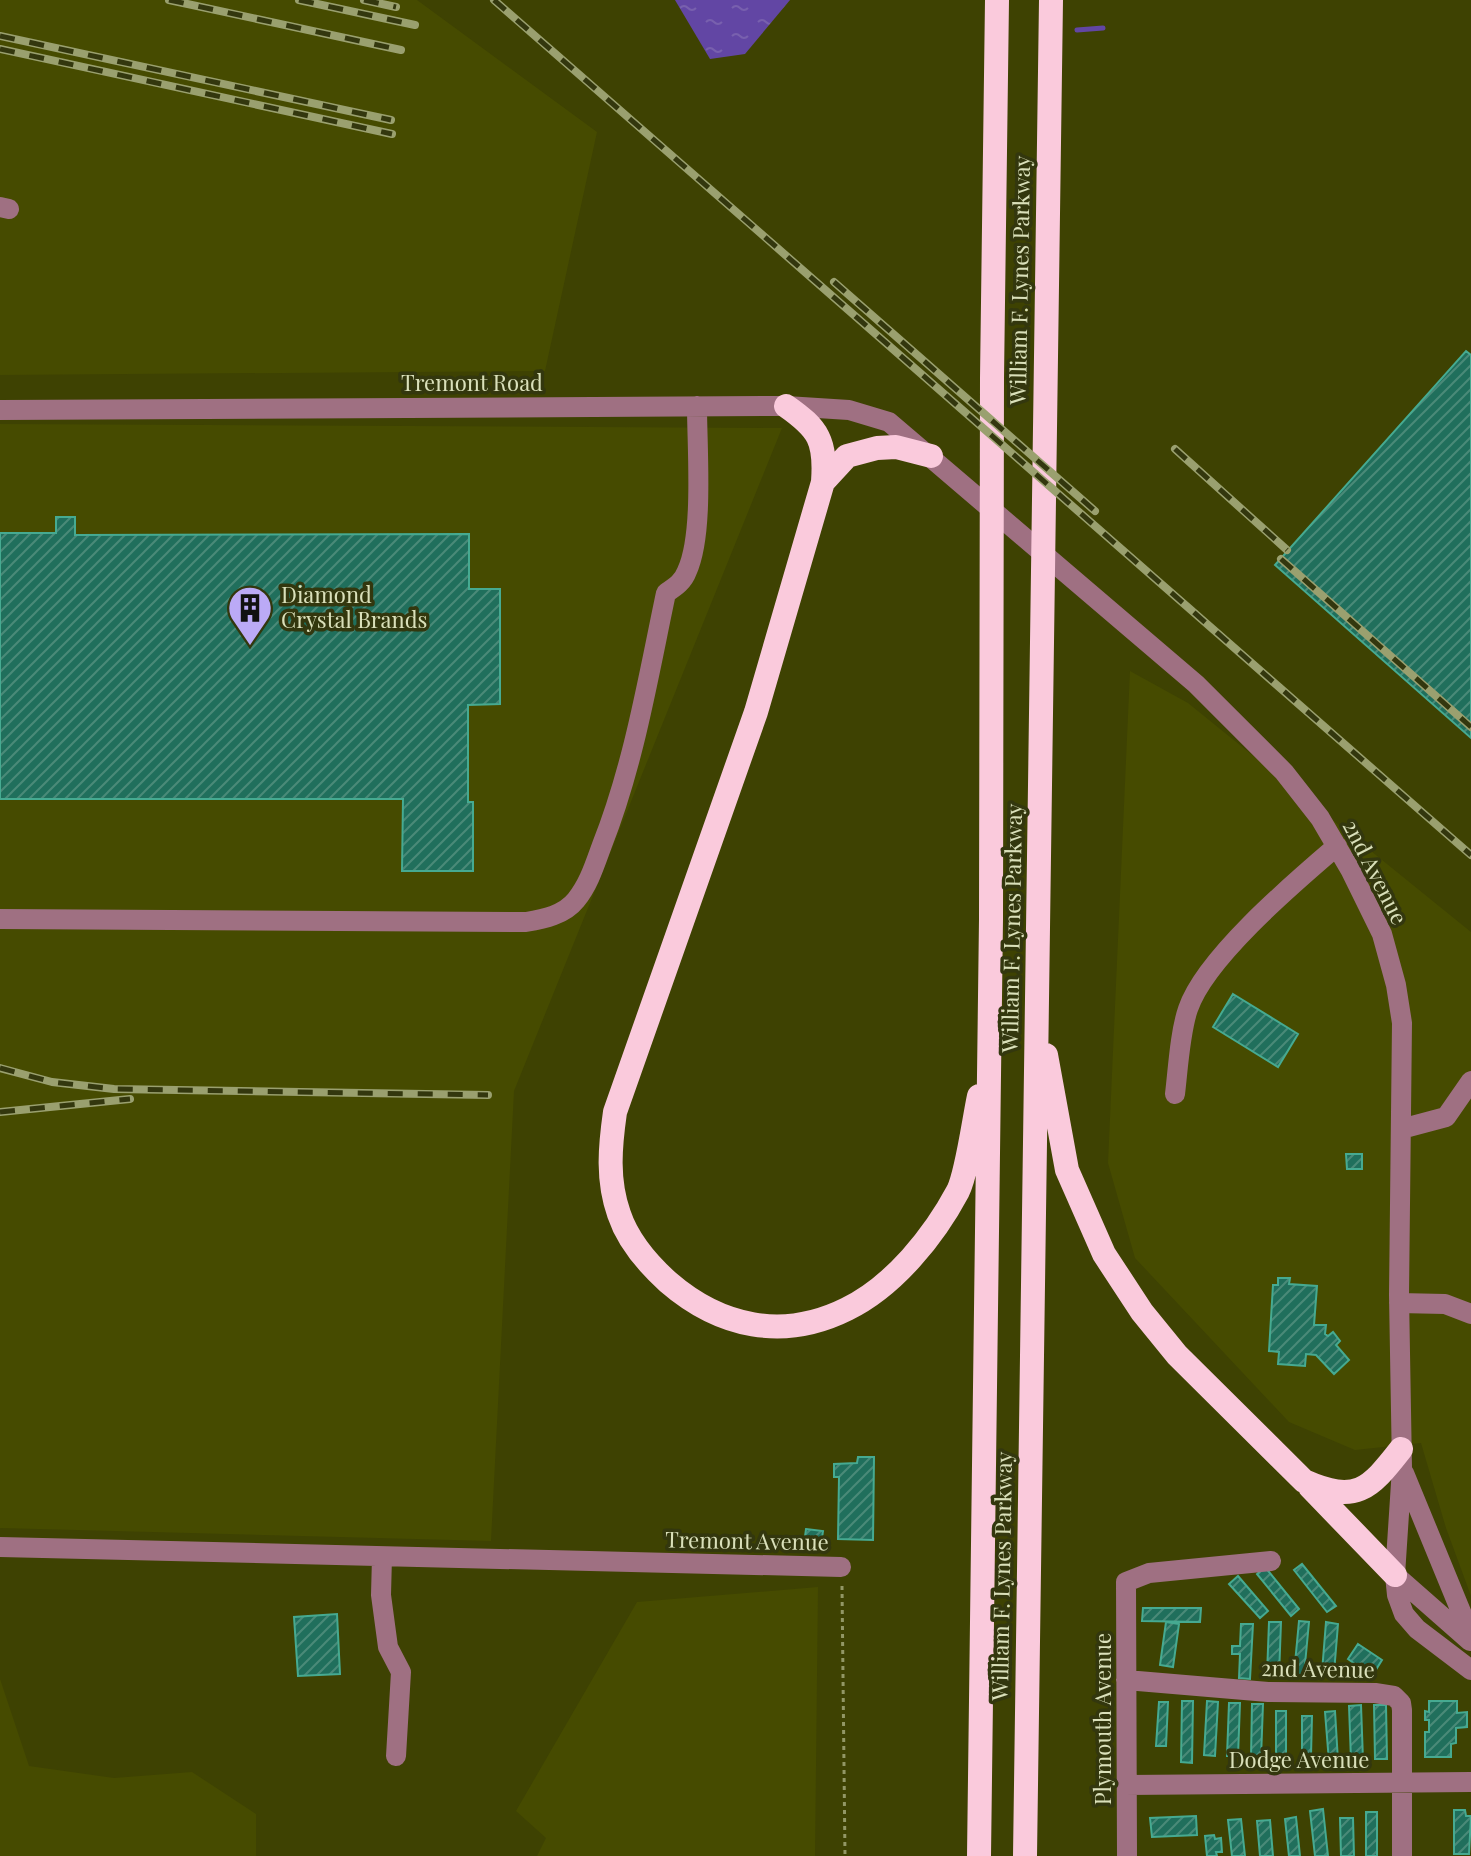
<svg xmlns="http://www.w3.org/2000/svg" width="1471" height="1856" viewBox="0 0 1471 1856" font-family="'Playfair Display',serif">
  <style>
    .built { fill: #464b00 }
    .water { fill: url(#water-ripples) }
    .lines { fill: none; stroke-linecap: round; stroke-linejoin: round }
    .stream { stroke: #6246a4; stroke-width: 5 }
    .building { fill: url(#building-hatch); stroke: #46aa91; stroke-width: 2 }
    .path { stroke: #929765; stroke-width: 3; stroke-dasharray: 4 4; stroke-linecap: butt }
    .minor { stroke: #9f7082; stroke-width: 20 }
    .highway { stroke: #facadc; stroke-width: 24 }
    .rail-casing { stroke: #9aa06f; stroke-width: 8 }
    .rail { stroke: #33370e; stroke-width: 5; stroke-dasharray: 15; stroke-linecap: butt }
    .labels { text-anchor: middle; stroke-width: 7; stroke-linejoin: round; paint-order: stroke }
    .street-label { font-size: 22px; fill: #dae0ba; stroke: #33370e }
    .poi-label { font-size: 22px; fill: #dae0ba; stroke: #33370e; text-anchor: start }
  </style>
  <defs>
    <pattern id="water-ripples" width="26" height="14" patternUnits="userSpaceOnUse" patternTransform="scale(2)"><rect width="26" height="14" fill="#6246a4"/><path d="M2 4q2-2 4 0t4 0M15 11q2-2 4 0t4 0" fill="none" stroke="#7860ae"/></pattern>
    <pattern id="building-hatch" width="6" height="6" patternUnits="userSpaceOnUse" patternTransform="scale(2)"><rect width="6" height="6" fill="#206f5c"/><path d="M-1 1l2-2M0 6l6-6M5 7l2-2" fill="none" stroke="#4a8a78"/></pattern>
  </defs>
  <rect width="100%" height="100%" fill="#3e4202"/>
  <path class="built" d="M0,0H417L597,132L545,371L0,375Z
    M0,424L782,428L514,1091L491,1541L0,1528Z
    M1130,671L1188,703L1471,932V1596L1446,1528L1421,1443L1355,1450L1289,1422L1135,1258L1108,1163Z
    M818,1587L815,1856H537L546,1838L516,1811L637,1602Z
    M0,1679L29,1766L114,1778L192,1772L256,1814V1856H0Z"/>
  <path class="water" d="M675,0H790L745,54L710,59Z"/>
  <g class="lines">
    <path class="stream" d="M1077,30L1103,28"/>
  </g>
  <path class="building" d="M1466,351L1471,355V738L1275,565Z
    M56,517H75V535L469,534V589H500V704L468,705V802H473V871H402L403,799H0V533H56Z
    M1233,994L1298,1034L1278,1067L1213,1027Z
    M1346,1154H1362V1169H1347Z
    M1278,1278H1290L1289,1284L1317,1286L1314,1325H1326L1325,1334L1328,1336L1333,1332L1340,1341L1336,1345L1349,1360L1334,1374L1316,1355L1306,1354L1305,1366L1278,1364L1279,1352L1269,1351L1273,1285H1278Z
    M858,1457H874L873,1540L838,1539L839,1477H834V1464L857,1463Z
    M806,1529L823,1531L821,1545L804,1544Z
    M1302,1564L1336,1606L1327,1612L1294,1570Z
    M1265,1567L1299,1609L1291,1616L1257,1574Z
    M1238,1576L1268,1611L1260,1618L1229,1584Z
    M1143,1608H1201L1200,1622L1142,1621Z
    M337,1614L340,1674L298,1676L294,1617Z
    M1299,1621L1309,1622L1304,1675L1294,1674Z
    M1166,1622L1179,1624L1173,1667L1160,1665Z
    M1269,1622H1281L1279,1676L1267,1675Z
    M1326,1622L1338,1624L1334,1673L1322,1672Z
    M1241,1624H1253L1250,1679L1239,1678L1240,1654H1232V1646H1240Z
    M1358,1644L1382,1660L1372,1676L1348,1659Z
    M1182,1701H1193L1192,1763L1181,1762Z
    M1207,1701L1218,1702L1215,1756L1204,1755Z
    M1429,1701H1457V1713L1467,1712V1727L1456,1728V1743L1451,1744V1757H1425V1732H1429V1720H1425V1711L1429,1712Z
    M1159,1702H1168L1166,1746H1156Z
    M1229,1703H1240L1238,1756H1227Z
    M1252,1704H1263L1261,1758H1251Z
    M1361,1705L1363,1760H1351L1349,1706Z
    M1374,1705H1386L1387,1759H1375Z
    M1276,1711H1286V1755L1276,1756Z
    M1335,1711L1338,1761L1329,1762L1325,1712Z
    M1302,1716H1312L1311,1756H1302Z
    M1323,1809L1328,1856H1315L1310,1811Z
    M1454,1810H1465L1466,1816H1471L1469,1854H1454Z
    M1366,1812H1377V1856H1366Z
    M1196,1816L1197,1835L1152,1837L1150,1818Z
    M1296,1817L1300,1856H1289L1285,1819Z
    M1340,1818H1353L1354,1856H1341Z
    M1241,1819L1245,1856H1232L1228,1820Z
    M1270,1820L1273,1856H1260L1257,1821Z
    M1214,1835L1215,1839L1221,1838L1222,1852H1216L1217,1856H1207L1205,1836Z"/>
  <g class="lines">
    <path class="path" d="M842,1586L845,1856"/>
    <path class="minor" d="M0,207L9,209
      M0,410L786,406L849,410L889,422L1196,684L1284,772L1320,818L1351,871L1382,934L1396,985L1402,1023L1399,1295L1402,1468L1395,1575L1397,1595L1404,1614L1417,1629L1471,1670
      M0,919L526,922C544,919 564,915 576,900C589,884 595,864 602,845C634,764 648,678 666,593C675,587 683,582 687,571C704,534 697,449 697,406
      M1175,1094C1178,1069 1180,1032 1188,1009C1205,958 1295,882 1337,846
      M1401,1129L1446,1117L1471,1081
      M1399,1303L1445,1304L1471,1314
      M1404,1473L1471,1636
      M0,1547L841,1567
      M382,1557L381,1595L388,1647L401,1672L396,1756
      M1395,1575L1470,1641
      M1126,1680L1268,1692L1375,1693L1394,1696L1401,1703L1402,1710V1856
      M1127,1785L1471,1782
      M1127,1856L1126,1582L1149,1573L1271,1561"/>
    <path class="highway" d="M786,406C819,429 826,441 823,482L756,712L615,1112C610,1147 607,1180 619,1214C628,1241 647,1263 668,1282C720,1327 783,1341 847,1309C894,1286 934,1236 958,1191C967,1173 974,1119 979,1096
      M823,482L847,456L877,448L896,447L931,456
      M1046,1055L1067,1170L1104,1254L1142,1312L1177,1355L1304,1481C1356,1504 1369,1490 1401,1449
      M1310,1487L1395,1575
      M979,1856L991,919L992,378L997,0
      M1025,1856L1051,0"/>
    <g class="rail-casing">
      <path id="rail" d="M169,0L401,50
        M299,0L415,25
        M364,0L396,7
        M494,0L1471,855
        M0,36L391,120
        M0,49L392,134
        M834,282L1095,511
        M1175,449L1287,550
        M1281,559L1471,727
        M0,1068L52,1082L114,1089L488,1095
        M0,1112L130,1099"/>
    </g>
    <use href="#rail" class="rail"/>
  </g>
  <defs>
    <g id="building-pin" transform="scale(2.3)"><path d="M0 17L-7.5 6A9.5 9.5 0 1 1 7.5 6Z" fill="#bbaaf6" stroke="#33370e"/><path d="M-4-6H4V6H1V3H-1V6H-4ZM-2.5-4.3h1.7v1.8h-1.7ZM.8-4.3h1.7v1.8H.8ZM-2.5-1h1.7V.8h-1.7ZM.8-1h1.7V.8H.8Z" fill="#111"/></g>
  </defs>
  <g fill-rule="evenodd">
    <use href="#building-pin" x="250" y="608"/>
  </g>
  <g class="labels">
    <g class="street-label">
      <text transform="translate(1020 280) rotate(-89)" y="8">William F. Lynes Parkway</text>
      <text x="472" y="391">Tremont Road</text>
      <text transform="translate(1375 872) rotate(63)" y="8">2nd Avenue</text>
      <text transform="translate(1012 928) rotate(-89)" y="8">William F. Lynes Parkway</text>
      <text transform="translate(747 1541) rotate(1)" y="8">Tremont Avenue</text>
      <text transform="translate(1002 1576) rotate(-89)" y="8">William F. Lynes Parkway</text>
      <text transform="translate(1318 1669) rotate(1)" y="8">2nd Avenue</text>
      <text transform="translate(1103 1719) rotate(-90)" y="8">Plymouth Avenue</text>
      <text x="1299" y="1768">Dodge Avenue</text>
    </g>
    <g class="poi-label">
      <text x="281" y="603">Diamond<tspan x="281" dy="25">Crystal Brands</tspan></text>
    </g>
  </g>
</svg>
